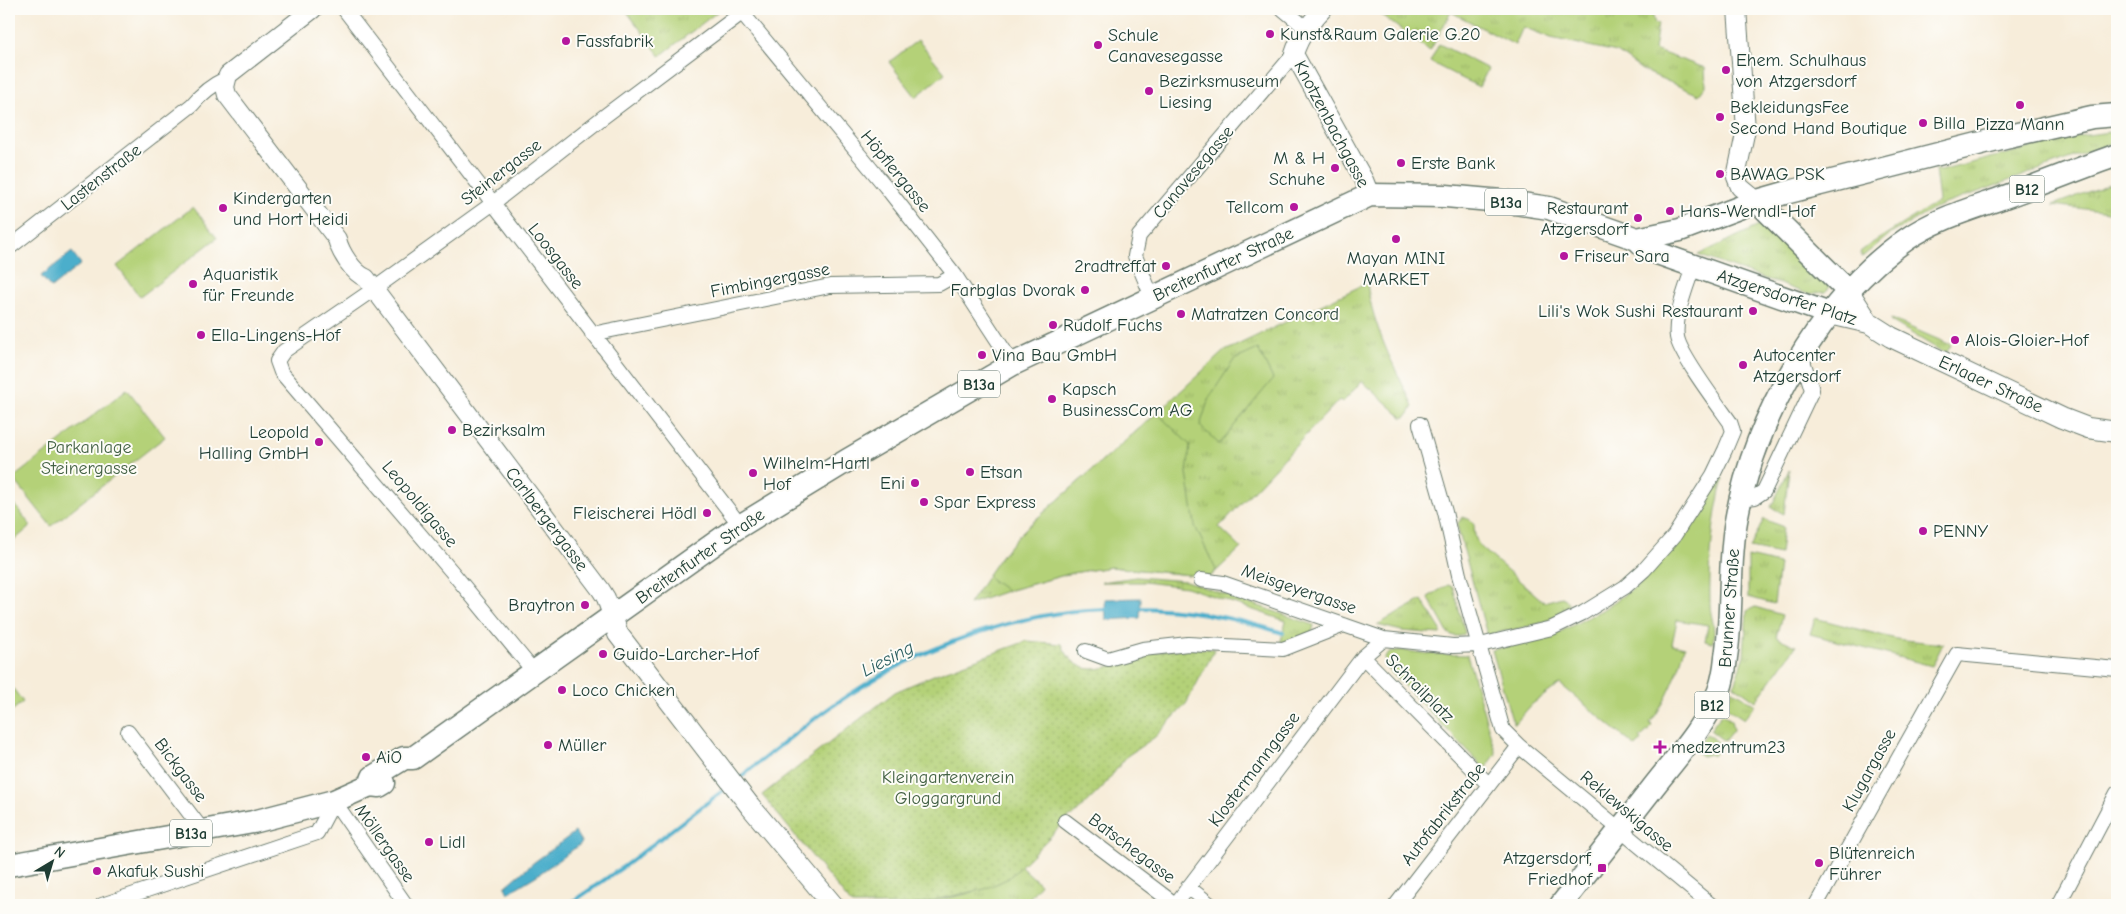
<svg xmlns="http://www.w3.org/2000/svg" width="2126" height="914" viewBox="0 0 2126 914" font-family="'Comic Neue',sans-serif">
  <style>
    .grass { fill: url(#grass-tufts); stroke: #6a8756 }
    .park { fill: #b4d178; stroke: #6a8756 }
    .garden { fill: url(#garden-dots); stroke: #6a8756 }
    .water { fill: #4baecb; stroke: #357680 }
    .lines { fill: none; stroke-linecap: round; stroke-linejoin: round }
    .stream { stroke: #4baecb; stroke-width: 4 }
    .minor-casing { stroke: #6b7b6e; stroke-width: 16 }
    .tertiary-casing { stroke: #6b7b6e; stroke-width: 20 }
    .secondary-casing { stroke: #6b7b6e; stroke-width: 22 }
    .primary-casing { stroke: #6b7b6e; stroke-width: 25 }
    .minor { stroke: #fff; stroke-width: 14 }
    .tertiary { stroke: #fff; stroke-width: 18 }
    .secondary { stroke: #fff; stroke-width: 20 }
    .primary { stroke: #fff; stroke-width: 22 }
    .poi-dot { fill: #b5179e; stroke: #fdfcf7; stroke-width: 2 }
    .labels { text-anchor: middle; stroke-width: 4; stroke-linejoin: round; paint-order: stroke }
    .shield { fill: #fdfcf7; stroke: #62766e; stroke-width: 1 }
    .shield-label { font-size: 16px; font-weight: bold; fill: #1f3d34 }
    .poi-label { font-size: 18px; fill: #1f3d34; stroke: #fdfcf7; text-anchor: start }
    .street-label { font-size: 18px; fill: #1f3d34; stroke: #fdfcf7 }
    .park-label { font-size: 18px; fill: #446245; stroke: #fdfcf7 }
    .water-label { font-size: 19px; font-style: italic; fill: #2c5f61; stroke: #fdfcf7 }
  </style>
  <defs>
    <pattern id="grass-tufts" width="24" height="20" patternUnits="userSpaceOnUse" patternTransform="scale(1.25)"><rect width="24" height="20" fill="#b4d178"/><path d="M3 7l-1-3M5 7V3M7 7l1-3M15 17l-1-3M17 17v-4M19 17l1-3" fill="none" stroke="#9ab468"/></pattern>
    <pattern id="garden-dots" width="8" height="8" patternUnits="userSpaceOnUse" patternTransform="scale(1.25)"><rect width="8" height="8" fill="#b4d178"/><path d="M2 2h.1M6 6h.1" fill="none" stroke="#9ab468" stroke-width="1.8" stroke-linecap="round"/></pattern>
  </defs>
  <rect width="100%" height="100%" fill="#fdfcf7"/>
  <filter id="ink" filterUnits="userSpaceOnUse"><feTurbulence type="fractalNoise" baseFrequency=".02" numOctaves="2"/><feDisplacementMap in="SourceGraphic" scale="10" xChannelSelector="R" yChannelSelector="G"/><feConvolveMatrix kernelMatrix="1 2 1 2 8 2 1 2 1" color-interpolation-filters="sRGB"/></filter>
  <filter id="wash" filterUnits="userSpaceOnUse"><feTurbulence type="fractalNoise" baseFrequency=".0096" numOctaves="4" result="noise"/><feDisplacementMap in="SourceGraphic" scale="20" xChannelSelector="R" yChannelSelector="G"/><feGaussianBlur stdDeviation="1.12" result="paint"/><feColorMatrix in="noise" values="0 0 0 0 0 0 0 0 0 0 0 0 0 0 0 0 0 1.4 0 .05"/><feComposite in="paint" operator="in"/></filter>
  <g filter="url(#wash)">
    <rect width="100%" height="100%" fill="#f7edda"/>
    <path class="grass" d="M625,9H721L660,56Z
      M1373,9H1651L1655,24H1658L1654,50L1705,68L1706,86L1699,95L1642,70L1617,52L1551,38L1523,27L1515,45L1451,12L1430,51Z
      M1439,44L1488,69L1479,87L1430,62Z
      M2117,131V141L1937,207L1889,235L1862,257L1860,252L1869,245L1939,201L1935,169L1940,171L2073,137Z
      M2117,181V213L2053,205Z
      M1765,223L1830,287L1825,292L1808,294L1698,255Z
      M1367,283C1373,328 1394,366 1413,406L1409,414L1403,418L1362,381L1343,402L1339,400L1219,527L1241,548L1210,577L1111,567L1072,573L1007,591L969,604L1001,556L1024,530L1157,413L1223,352Z
      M1891,319L1951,345L1946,354L1891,321Z
      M1789,470L1784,514L1771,507Z
      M1462,517C1479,521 1472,527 1476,539C1477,543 1481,547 1484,550L1544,602L1562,597C1568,600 1570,603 1568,610C1546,626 1513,629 1487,635L1457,525Z
      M1764,519L1783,527L1780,554L1750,548Z
      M1748,557L1779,564L1774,604L1748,597Z
      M1136,577L1186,581L1314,625L1312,633L1280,644L1286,621L1186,587L1144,582H1101Z
      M1448,585L1453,587L1465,633L1461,636H1454L1448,633L1428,597Z
      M1422,600L1441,630L1440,634L1402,631L1377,625Z
      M1755,607L1782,615L1776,637L1796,646L1756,701L1734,685L1744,655L1747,611Z
      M1815,618L1896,639L1943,644L1932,666L1810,634Z
      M1732,689L1755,705L1744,719L1726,707Z
      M1722,714L1731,720L1733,730L1724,741L1710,730Z
      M1706,734L1722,745L1713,756L1709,754L1702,756L1694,750Z
      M1021,866L1040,884L1029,899L1037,905H911C950,897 991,894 1021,866Z"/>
    <path class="park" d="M918,40L945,73L916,97L889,62Z
      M193,207L217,238L140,297L117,266Z
      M1258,349L1273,379L1219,444L1200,426L1209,398L1234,360Z
      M127,389L165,437L51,526L13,478Z
      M1157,413L1190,445L1187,473L1195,526L1216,570L1210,577L1111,567L1072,573L1007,591L987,576L1001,556L1024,530Z
      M1722,478L1723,479C1712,520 1709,562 1710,605C1711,620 1716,625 1713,643L1705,641L1708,625L1677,620L1672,644L1685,647C1677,676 1668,699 1650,723L1653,726L1640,738L1642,740L1636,747L1560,684L1531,705L1515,724L1511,717L1492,650L1533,641L1558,633L1602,610L1640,584L1677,543Z
      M15,505L31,526L11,543L9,540V510Z
      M1399,650L1430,654L1467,655L1496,754L1485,769L1386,667L1385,657L1391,652Z
      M9,683L23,702L9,713Z"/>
    <path class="garden" d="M1027,641L1062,644C1067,658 1078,669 1093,669C1110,669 1126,659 1142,655C1166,649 1190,648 1215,649L1186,704L1155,737L1127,756L1101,789L1072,817L1071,816L1009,878L985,889L911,905H852L762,795L895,692L936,674Z"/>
    <path class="water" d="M72,252L81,264L51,288L41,276Z
      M1141,598L1140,618L1106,620L1105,599Z
      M575,832L582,843L539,874L508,893L505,887L533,863Z"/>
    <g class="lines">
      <path class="stream" d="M1135,608C1184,608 1236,618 1283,633
        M738,779C778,748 817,714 860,688C932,643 1025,610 1111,609
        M568,905L623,867L729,786"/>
    </g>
  </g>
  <g filter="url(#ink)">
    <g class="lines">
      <g class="minor-casing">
        <path id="minor" d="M344,9L740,525
          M739,9L886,187L955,275L1013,364
          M1283,9L1306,28
          M9,248L192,105C201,94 212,85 225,79
          M1152,297L1135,256L1139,236L1294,54
          M592,334L830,286L939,284L955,275
          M1420,424L1445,512L1459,575L1503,730L1519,746L1711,905
          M1741,499L1755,497L1764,491L1812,390L1801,354
          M1201,580L1223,583L1384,639L1453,646L1480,645L1552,628L1583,613L1625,587L1644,570L1674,536L1713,475L1725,450L1733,431L1730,422C1718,405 1680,355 1677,337C1674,318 1687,284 1694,265
          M1086,651L1108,659L1143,649L1188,644L1283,649L1344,625
          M1363,657L1489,785
          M535,673L453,573L281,372L277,361L284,351L374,289L492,204L602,118L747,9
          M128,732L203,831
          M1065,821L1176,905
          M1188,887L1211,905
          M102,905L317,833L334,801L406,905
          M1175,905L1363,657L1384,639
          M1396,905L1519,746
          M1816,905L1957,654L2117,669
          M2058,905L2117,793"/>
      </g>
      <g class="tertiary-casing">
        <path id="tertiary" d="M313,9L228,75L225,87L227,95L337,239C340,252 353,273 366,278L601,590L606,598L612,616
          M1323,9C1310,23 1300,35 1294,54L1364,180L1370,195
          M1737,9L1746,129L1736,177L1740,187L1757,201"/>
      </g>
      <g class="secondary-casing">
        <path id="secondary" d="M1849,292L1869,323
          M1830,314L1869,323L1891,337L2062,418L2088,428L2117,432
          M612,616L618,634L750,806L833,905"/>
      </g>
      <g class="primary-casing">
        <path id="primary" d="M1757,201L1849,292
          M1637,239L1647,249L1657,253L1830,314
          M370,785L373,777L404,758H413L735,529L848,460L1013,364L1355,202L1370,195L1446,196L1501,201L1549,208L1637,239L1680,230L1757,201L1785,193L2009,136L2092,117L2117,115
          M9,865L253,822L334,801L370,785L379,786L384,783
          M1561,905C1591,867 1621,828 1651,790C1675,759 1704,728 1719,691C1723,680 1725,668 1726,657C1733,612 1728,566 1736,521C1754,419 1821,298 1907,239C1934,220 1968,210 1999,199C2039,185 2078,169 2117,155"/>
      </g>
      <use href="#minor" class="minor"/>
      <use href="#tertiary" class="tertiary"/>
      <use href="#secondary" class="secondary"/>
      <use href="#primary" class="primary"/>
    </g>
  </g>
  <g class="poi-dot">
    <circle cx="1270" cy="34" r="5"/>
    <circle cx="566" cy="41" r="5"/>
    <circle cx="1098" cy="45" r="5"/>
    <circle cx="1726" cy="70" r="5"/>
    <circle cx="1149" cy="91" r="5"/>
    <circle cx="2020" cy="105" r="5"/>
    <circle cx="1720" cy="117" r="5"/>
    <circle cx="1923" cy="123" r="5"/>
    <circle cx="1401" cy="163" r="5"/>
    <circle cx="1335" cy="168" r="5"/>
    <circle cx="1720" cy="174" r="5"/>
    <circle cx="1294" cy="207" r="5"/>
    <circle cx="223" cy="208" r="5"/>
    <circle cx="1670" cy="211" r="5"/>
    <circle cx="1638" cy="218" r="5"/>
    <circle cx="1396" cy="239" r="5"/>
    <circle cx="1564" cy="256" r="5"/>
    <circle cx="1166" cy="266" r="5"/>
    <circle cx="193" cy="284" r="5"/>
    <circle cx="1085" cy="290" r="5"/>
    <circle cx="1753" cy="311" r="5"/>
    <circle cx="1181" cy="314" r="5"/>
    <circle cx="1053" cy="325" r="5"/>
    <circle cx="201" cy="335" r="5"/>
    <circle cx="1955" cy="340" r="5"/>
    <circle cx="982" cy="355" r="5"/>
    <circle cx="1743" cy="365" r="5"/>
    <circle cx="1052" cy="399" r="5"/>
    <circle cx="452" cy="430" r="5"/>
    <circle cx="319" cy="442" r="5"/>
    <circle cx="970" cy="472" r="5"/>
    <circle cx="753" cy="473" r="5"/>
    <circle cx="915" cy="483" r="5"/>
    <circle cx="924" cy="502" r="5"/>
    <circle cx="707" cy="513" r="5"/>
    <circle cx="1923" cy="531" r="5"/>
    <circle cx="585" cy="605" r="5"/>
    <circle cx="603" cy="654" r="5"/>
    <circle cx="562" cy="690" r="5"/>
    <circle cx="548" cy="745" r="5"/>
    <path d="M1657.5 739.5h5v5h5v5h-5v5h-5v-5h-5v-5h5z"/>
    <circle cx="366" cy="757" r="5"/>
    <circle cx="429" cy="842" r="5"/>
    <circle cx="1819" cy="863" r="5"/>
    <rect x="1597" y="863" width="10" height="10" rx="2.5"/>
    <circle cx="97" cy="871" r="5"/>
  </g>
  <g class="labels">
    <g class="shield">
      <rect x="2009.5" y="175.5" width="35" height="27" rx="4"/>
      <rect x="1485" y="188.5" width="42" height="27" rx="4"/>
      <rect x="958" y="370.5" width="42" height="27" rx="4"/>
      <rect x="1694.5" y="691.5" width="35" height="27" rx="4"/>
      <rect x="170" y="819.5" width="42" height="27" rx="4"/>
    </g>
    <g class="shield-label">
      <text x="2027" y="195">B12</text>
      <text x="1506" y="208">B13a</text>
      <text x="979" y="390">B13a</text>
      <text x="1712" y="711">B12</text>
      <text x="191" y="839">B13a</text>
    </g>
    <g class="poi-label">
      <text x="1280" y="40">Kunst&amp;Raum Galerie G.20</text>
      <text x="1108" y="41">Schule<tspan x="1108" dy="21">Canavesegasse</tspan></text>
      <text x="576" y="47">Fassfabrik</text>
      <text x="1736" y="66">Ehem. Schulhaus<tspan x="1736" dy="21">von Atzgersdorf</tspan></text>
      <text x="1159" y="87">Bezirksmuseum<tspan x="1159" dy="21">Liesing</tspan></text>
      <text x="1730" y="113">BekleidungsFee<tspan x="1730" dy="21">Second Hand Boutique</tspan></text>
      <text x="1933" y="129">Billa</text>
      <text x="2020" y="130" text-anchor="middle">Pizza Mann</text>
      <text x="1325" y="164" text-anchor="end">M &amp; H<tspan x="1325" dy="21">Schuhe</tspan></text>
      <text x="1411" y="169">Erste Bank</text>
      <text x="1730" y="180">BAWAG PSK</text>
      <text x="233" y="204">Kindergarten<tspan x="233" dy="21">und Hort Heidi</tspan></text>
      <text x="1284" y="213" text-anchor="end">Tellcom</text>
      <text x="1628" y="214" text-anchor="end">Restaurant<tspan x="1628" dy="21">Atzgersdorf</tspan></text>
      <text x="1680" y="217">Hans-Werndl-Hof</text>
      <text x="1574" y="262">Friseur Sara</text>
      <text x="1396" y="264" text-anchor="middle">Mayan MINI<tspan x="1396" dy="21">MARKET</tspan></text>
      <text x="1156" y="272" text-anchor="end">2radtreff.at</text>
      <text x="203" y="280">Aquaristik<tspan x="203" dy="21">für Freunde</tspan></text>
      <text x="1075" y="296" text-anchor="end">Farbglas Dvorak</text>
      <text x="1743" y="317" text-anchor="end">Lili's Wok Sushi Restaurant</text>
      <text x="1191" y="320">Matratzen Concord</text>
      <text x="1063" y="331">Rudolf Fuchs</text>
      <text x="211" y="341">Ella-Lingens-Hof</text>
      <text x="1965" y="346">Alois-Gloier-Hof</text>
      <text x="992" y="361">Vina Bau GmbH</text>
      <text x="1753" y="361">Autocenter<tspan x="1753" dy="21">Atzgersdorf</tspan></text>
      <text x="1062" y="395">Kapsch<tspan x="1062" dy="21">BusinessCom AG</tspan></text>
      <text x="462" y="436">Bezirksalm</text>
      <text x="309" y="438" text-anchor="end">Leopold<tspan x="309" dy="21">Halling GmbH</tspan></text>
      <text x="763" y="469">Wilhelm-Hartl<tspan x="763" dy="21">Hof</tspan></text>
      <text x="980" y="478">Etsan</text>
      <text x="905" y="489" text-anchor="end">Eni</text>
      <text x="934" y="508">Spar Express</text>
      <text x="697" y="519" text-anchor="end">Fleischerei Hödl</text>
      <text x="1933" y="537">PENNY</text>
      <text x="575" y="611" text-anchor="end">Braytron</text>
      <text x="613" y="660">Guido-Larcher-Hof</text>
      <text x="572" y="696">Loco Chicken</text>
      <text x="558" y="751">Müller</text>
      <text x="1671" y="753">medzentrum23</text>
      <text x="376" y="763">AiO</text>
      <text x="439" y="848">Lidl</text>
      <text x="1829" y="859">Blütenreich<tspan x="1829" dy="21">Führer</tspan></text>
      <text x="1592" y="864" text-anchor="end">Atzgersdorf,<tspan x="1592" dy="21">Friedhof</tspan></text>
      <text x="107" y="877">Akafuk Sushi</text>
    </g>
    <g class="street-label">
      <text transform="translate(1332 124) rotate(62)" y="6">Knotzenbachgasse</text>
      <text transform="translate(896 171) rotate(51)" y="6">Höpflergasse</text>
      <text transform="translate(501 172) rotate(-38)" y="6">Steinergasse</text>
      <text transform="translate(1193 172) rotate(-50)" y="6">Canavesegasse</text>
      <text transform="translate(101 177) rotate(-38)" y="6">Lastenstraße</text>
      <text transform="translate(556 256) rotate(52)" y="6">Loosgasse</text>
      <text transform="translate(1223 264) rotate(-25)" y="6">Breitenfurter Straße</text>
      <text transform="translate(770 280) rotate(-11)" y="6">Fimbingergasse</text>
      <text transform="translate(1787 297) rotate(18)" y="6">Atzgersdorfer Platz</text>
      <text transform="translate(1991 384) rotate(25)" y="6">Erlaaer Straße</text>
      <text transform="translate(420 504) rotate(50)" y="6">Leopoldigasse</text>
      <text transform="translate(547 519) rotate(53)" y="6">Carlbergergasse</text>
      <text transform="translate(700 556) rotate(-35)" y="6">Breitenfurter Straße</text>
      <text transform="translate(1299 589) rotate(19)" y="6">Meisgeyergasse</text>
      <text transform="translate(1729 608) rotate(-86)" y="6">Brunner Straße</text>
      <text transform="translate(1420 688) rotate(45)" y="6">Schrailplatz</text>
      <text transform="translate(1254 769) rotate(-53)" y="6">Klostermanngasse</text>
      <text transform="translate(181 770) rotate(53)" y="6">Bickgasse</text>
      <text transform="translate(1869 770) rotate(-61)" y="6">Klugargasse</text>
      <text transform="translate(1627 811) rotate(40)" y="6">Reklewskigasse</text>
      <text transform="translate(1443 814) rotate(-52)" y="6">Autofabrikstraße</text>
      <text transform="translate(385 843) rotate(55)" y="6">Möllergasse</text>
      <text transform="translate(1132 848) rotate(37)" y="6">Batschegasse</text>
    </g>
    <g class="park-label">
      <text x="89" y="453">Parkanlage<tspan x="89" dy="21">Steinergasse</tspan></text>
      <text x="948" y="783">Kleingartenverein<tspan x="948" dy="21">Gloggargrund</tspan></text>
    </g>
    <g class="water-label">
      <text transform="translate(887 658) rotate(-27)" y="7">Liesing</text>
    </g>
  </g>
  <rect width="2126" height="914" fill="none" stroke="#fdfcf7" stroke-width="30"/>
  <g transform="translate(52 862) rotate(38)" stroke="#fdfcf7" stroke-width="4" paint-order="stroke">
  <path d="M0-4L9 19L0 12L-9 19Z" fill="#1f3d34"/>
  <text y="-8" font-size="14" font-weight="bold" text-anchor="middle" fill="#1f3d34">N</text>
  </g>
</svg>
